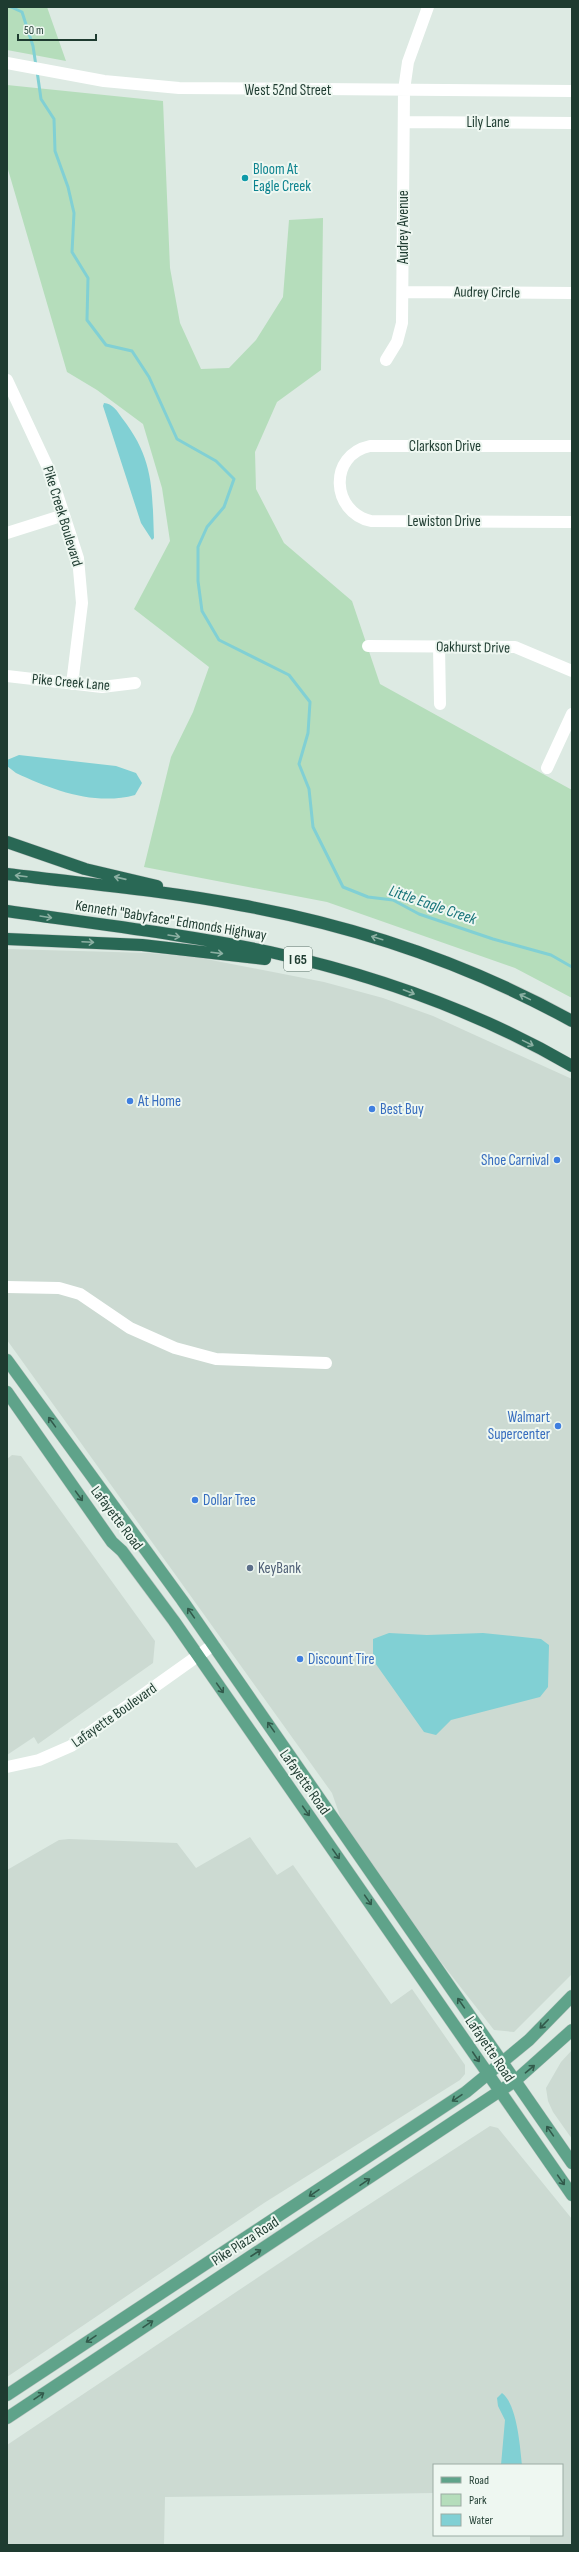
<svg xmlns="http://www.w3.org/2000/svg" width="579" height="2552" viewBox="0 0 579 2552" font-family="'Sofia Sans Condensed',sans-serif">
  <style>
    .built { fill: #ccdad2 }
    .green { fill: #b5ddbb }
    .water { fill: #81d0d4 }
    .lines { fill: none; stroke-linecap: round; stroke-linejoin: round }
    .stream { stroke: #81d0d4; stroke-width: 3 }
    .major-casing { stroke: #bcc4c1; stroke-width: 13 }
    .highway-casing { stroke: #bcc4c1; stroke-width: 13 }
    .minor { stroke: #fff; stroke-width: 12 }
    .major { stroke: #5fa38a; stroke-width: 12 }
    .highway { stroke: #296855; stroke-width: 12 }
    .oneway { stroke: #8cb0a3 }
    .oneway2 { stroke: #325a4b }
    .culture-dot { fill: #0f9aa8; stroke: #eef7f1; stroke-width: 1.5 }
    .shop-dot { fill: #3f7fe0; stroke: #eef7f1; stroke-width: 1.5 }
    .service-dot { fill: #5c6f8a; stroke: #eef7f1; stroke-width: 1.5 }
    .labels { text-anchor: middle; stroke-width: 4; stroke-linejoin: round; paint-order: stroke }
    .shield { fill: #eef7f1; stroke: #5c736a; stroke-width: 1 }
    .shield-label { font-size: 14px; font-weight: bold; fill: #1e3b30 }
    .street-label { font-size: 15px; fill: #1e3b30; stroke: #eef7f1 }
    .culture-label { font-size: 15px; fill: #0d838f; stroke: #eef7f1; text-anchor: start }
    .shop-label { font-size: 15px; fill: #366cbe; stroke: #eef7f1; text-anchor: start }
    .service-label { font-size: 15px; fill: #4e5e75; stroke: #eef7f1; text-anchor: start }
    .water-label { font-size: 16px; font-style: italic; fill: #167379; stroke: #eef7f1 }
  </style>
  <rect width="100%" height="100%" fill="#ddeae3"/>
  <path class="built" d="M7,949L149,953L201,958L324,982L383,998L433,1016L572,1079V1974L514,2032L494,2030L437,1957L341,1819L332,1793L7,1340Z
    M12,1455L21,1456L155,1641L153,1663L38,1744L34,1737L7,1755V1459Z
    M250,1837L277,1875L293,1865L391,2004L412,1989L465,2065V2074L460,2080L264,2203L7,2377V1870L59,1840L69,1839L177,1843L196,1868Z
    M572,2050V2139L553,2112L548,2101L546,2088L561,2062Z
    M490,2126L498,2128L572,2219V2545H530V2535H562V2465H434V2493L165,2497L164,2545H7V2445L311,2242Z"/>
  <path class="green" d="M7,7H47L66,61L7,50Z
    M7,85L163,101L170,268L180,323L201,369L229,368L256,340L283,297L289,220L323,218L321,370L277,402L255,452L256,489L284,543L352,601L380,684L572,790V998L515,968L327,902L144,867L171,757L193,712L209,667L134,609L170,541L162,488L143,424L97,390L67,372L7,166Z"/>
  <path class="water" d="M104,403C112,403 118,412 122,418C154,459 152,488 154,538L152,540L141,523L103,406Z
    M19,755L116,766L136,773L142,783L135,795C95,806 52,790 16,773L7,766V760Z
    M389,1633L427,1635L483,1633L541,1639L549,1645L548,1687L540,1697L451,1720L436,1735L424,1732L373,1660V1639Z
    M502,2393C517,2404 520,2446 522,2465H501L505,2420L498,2406L497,2398Z"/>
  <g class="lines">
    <path class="stream" d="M11,7L22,12L33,46L36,66
      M37,71L41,99L54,119L55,151L68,187L74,213L72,252L88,278L87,320L106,345L132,351L149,377L177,439L216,461L234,479L224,507L207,527L198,547V581L202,611L219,640L289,675L310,702L308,733L299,764L309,789L313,827L343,887L368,897L393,900L419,914L493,939L551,955L572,967"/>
    <g class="major-casing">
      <path id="major" d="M7,1360L182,1600L572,2163
        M7,1392L112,1542L122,1551L174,1621L572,2195
        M7,2395L466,2092L529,2040L572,1996
        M7,2418L515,2081L572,2030"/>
    </g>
    <g class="highway-casing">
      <path id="highway" d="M7,842L85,869L157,886
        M7,874C85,884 163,890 240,905C356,926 469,964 572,1021
        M7,911C95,924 184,934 270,952C375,975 479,1012 572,1066
        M7,939L142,945L265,959"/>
    </g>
    <path class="minor" d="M7,63L104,81L179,88L572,91
      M404,122L572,123
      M403,292L572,293
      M386,360L397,342L402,323L404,90L408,62L428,7
      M7,380L50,472L78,558L82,603L72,684
      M572,446H370C328,455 331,512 371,521L572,522
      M7,533L64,515
      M368,646L515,647L572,671
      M439,646L440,704
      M7,676L102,687L135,683
      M547,768L572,714
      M7,1287L59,1288L80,1294L130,1328L175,1348L216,1359L326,1363
      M7,1767L39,1760L71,1746L213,1645"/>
    <use href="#major" class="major"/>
    <use href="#highway" class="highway"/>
  </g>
  <defs><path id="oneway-shaft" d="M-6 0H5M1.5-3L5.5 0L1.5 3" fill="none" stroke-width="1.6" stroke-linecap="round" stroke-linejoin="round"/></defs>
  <g class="oneway">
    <use href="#oneway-shaft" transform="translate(21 876) rotate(-173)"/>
    <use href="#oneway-shaft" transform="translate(120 878) rotate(-167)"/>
    <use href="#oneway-shaft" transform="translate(46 917) rotate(9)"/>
    <use href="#oneway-shaft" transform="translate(174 936) rotate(9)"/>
    <use href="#oneway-shaft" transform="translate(377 938) rotate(-163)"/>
    <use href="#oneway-shaft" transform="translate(88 942) rotate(3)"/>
    <use href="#oneway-shaft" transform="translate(217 953) rotate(7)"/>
    <use href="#oneway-shaft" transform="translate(409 992) rotate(21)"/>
    <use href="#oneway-shaft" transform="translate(525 997) rotate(-154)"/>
    <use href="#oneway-shaft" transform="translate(528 1043) rotate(26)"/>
  </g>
  <g class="oneway2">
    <use href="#oneway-shaft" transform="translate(52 1422) rotate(-126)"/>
    <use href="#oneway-shaft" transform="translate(79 1496) rotate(54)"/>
    <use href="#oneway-shaft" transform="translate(191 1613) rotate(-125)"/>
    <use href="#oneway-shaft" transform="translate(220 1688) rotate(55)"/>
    <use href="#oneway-shaft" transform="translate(271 1727) rotate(-125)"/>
    <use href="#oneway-shaft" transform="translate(306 1811) rotate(55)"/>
    <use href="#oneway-shaft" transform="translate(336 1854) rotate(55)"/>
    <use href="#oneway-shaft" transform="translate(368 1900) rotate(55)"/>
    <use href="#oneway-shaft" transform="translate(461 2003) rotate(-125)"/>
    <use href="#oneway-shaft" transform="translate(544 2024) rotate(134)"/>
    <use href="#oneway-shaft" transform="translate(476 2057) rotate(56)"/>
    <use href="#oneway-shaft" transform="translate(530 2069) rotate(-40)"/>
    <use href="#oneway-shaft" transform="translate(457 2098) rotate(146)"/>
    <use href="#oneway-shaft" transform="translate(550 2131) rotate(-125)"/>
    <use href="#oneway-shaft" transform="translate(561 2180) rotate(55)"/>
    <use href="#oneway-shaft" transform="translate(365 2182) rotate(-34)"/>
    <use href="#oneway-shaft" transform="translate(314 2193) rotate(146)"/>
    <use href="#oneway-shaft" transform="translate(256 2253) rotate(-33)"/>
    <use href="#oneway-shaft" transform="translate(148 2324) rotate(-34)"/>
    <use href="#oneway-shaft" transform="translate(91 2339) rotate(146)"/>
    <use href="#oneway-shaft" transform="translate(39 2396) rotate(-34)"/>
  </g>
  <circle class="culture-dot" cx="245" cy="178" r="4"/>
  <g class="shop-dot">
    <circle cx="130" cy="1101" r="4"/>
    <circle cx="372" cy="1109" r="4"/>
    <circle cx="557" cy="1160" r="4"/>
    <circle cx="558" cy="1426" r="4"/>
    <circle cx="195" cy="1500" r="4"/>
    <circle cx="300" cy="1659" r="4"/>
  </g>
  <circle class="service-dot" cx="250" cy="1568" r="4"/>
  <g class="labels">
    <rect class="shield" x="284" y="947" width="28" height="24" rx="3"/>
    <g class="shield-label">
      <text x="298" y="964">I 65</text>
    </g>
    <g class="street-label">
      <text x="288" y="95">West 52nd Street</text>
      <text x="488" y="127">Lily Lane</text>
      <text transform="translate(403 227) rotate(-90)" y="5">Audrey Avenue</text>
      <text transform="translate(487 292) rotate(1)" y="5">Audrey Circle</text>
      <text x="445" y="451">Clarkson Drive</text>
      <text transform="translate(63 516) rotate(73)" y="5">Pike Creek Boulevard</text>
      <text x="444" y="526">Lewiston Drive</text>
      <text transform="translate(473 647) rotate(1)" y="5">Oakhurst Drive</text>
      <text transform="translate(71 682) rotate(5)" y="5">Pike Creek Lane</text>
      <text transform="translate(171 920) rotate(9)" y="5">Kenneth "Babyface" Edmonds Highway</text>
      <text transform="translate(117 1518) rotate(53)" y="5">Lafayette Road</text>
      <text transform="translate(114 1715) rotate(-35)" y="5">Lafayette Boulevard</text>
      <text transform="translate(305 1782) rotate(55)" y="5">Lafayette Road</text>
      <text transform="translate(490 2049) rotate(56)" y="5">Lafayette Road</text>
      <text transform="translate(245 2241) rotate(-33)" y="5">Pike Plaza Road</text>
    </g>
    <g class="culture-label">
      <text x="253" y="174">Bloom At<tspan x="253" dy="17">Eagle Creek</tspan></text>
    </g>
    <g class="shop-label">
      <text x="138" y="1106">At Home</text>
      <text x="380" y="1114">Best Buy</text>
      <text x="549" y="1165" text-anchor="end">Shoe Carnival</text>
      <text x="550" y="1422" text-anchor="end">Walmart<tspan x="550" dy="17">Supercenter</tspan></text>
      <text x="203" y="1505">Dollar Tree</text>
      <text x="308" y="1664">Discount Tire</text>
    </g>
    <g class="service-label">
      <text x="258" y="1573">KeyBank</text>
    </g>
    <g class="water-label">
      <text transform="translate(433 904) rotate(19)" y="6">Little Eagle Creek</text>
    </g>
  </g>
  <rect width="579" height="2552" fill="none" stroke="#1e3b30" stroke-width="16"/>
  <rect x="433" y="2464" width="130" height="72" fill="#eef7f1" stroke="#9baca4"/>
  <rect x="441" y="2477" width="20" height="6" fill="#5fa38a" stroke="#9baca4"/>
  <text x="469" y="2484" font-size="12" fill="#1e3b30">Road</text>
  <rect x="441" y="2494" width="20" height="12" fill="#b5ddbb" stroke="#9baca4"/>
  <text x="469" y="2504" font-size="12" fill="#1e3b30">Park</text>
  <rect x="441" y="2514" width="20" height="12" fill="#81d0d4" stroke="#9baca4"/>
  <text x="469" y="2524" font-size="12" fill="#1e3b30">Water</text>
  <path d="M18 34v6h78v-6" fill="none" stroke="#1e3b30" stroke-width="2"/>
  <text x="24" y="34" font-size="12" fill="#1e3b30" stroke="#eef7f1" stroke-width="3" paint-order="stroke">50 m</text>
</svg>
